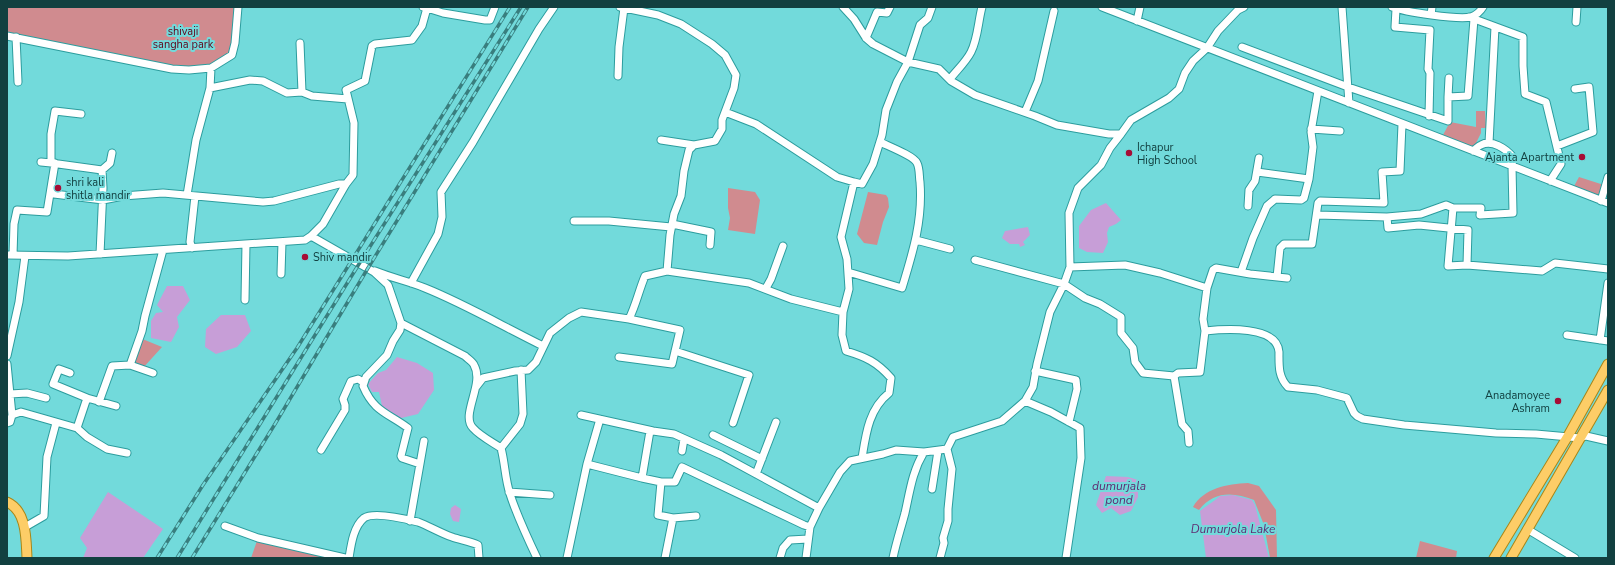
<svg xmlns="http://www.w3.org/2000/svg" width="1615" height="565" viewBox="0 0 1615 565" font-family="'Nunito Sans',sans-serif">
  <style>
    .green { fill: #d08b8f }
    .water { fill: #c79ed7 }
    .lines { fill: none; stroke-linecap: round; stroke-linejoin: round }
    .minor-casing { stroke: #2c9d9e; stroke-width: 9 }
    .major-casing { stroke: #a98617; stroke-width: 11 }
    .minor { stroke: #fff; stroke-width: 7 }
    .major { stroke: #fdcd67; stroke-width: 9 }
    .rail-casing { stroke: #397e7e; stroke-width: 3.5 }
    .rail { stroke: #72dadb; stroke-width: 2; stroke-dasharray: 6; stroke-linecap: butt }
    .poi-dot { fill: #a60c35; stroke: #72dadb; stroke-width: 1.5 }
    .labels { text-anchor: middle; stroke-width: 4; stroke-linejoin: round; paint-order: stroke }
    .park-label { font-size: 11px; fill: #61041b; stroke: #72dadb }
    .poi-label { font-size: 11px; fill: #124040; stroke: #72dadb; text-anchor: start }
    .water-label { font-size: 12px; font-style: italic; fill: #5f2d72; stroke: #72dadb }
  </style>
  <rect width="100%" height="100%" fill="#72dadb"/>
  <path class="green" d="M7,7H235L230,52L212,64L182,69L7,33Z
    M1476,111H1485L1486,128H1481V133L1473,149L1443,135L1450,122L1476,127Z
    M1579,177L1607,186L1602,198L1573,188Z
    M728,188L755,192L760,200L755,234L728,230L730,218L728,208Z
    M868,192L886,195L888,198L889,207L883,222L877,245L864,243L857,234Z
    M140,338L162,347L143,368L131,365Z
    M1248,483L1259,486L1276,510L1277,558H1270L1264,525L1254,500C1233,492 1214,491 1199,510L1193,507C1204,488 1227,484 1248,483Z
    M258,538L342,558H251Z
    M1420,541L1457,551L1456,558H1416Z"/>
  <path class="water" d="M1106,203L1121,220L1116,224L1109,227L1107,233L1108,242L1103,253L1087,252L1079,248V226L1091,210Z
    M1028,227L1030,235L1023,242L1025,245L1020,247L1019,244H1010L1002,238L1005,231Z
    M167,286H183L190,300L177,317L179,327L171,342L151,338V321L156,313L163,312L157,305Z
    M221,315H245L251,331L237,347L216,354L205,347L206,329Z
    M397,357L417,363L433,373L434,390L418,414L397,419L382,406L379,392H372L368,384L378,373L386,370Z
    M1106,476L1128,477L1138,480V497L1131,511L1120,515L1111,508L1102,513L1096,505Z
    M108,492L163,529L143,558H83L87,548L80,538Z
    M1233,495L1252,500L1255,505L1269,558H1206L1200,511C1206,506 1213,502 1220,496Z
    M455,505L461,509L459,522L453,521L450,514L451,508Z"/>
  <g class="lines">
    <g class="minor-casing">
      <path id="minor" d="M843,7L854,19L866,38L873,44L908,62L897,82L886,110L882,135L873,164L862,184L854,182L841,237L847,259L849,289L843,312L842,335L846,351C866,357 877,362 891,378L889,393C869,409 866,433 862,458
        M932,7L928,18L920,25L908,62L939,69L951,81L975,95L1035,116L1057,125L1109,134H1121L1131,120L1169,98L1179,89L1185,73L1193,61L1207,48L1218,31L1238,10L1244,7
        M1102,7L1608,203
        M1342,7L1349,103
        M1392,7C1405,12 1458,20 1471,17C1476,15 1480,12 1483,7
        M427,8L443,13L485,20H490L495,7
        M1396,9L1395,27L1430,30L1428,69L1430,73L1429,116
        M1431,15L1432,7
        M1469,17L1523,37V66L1525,94L1546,102L1561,164L1550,181
        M1137,21L1140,7
        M1576,22L1577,7
        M7,36L172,69L189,70L211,68L232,55L235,43L238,7
        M16,37L18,82
        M866,38L877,12L887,13L890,7
        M300,43L302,92
        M1242,47L1348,87L1448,121V97L1468,96L1474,19
        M618,76L619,47L624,8
        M950,79C956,71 966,62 971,52C978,38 978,22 982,7
        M210,88L250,80L263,81L287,93L302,92L312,96L348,99
        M1448,97L1449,78
        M725,112L756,124L837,177L854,182
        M1025,112L1038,81L1054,11
        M81,114L55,111L51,134V163L102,170L103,188L100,254
        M1311,129L1340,131
        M661,140L694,145
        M1489,143L1495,27
        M1557,146L1593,132L1589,87L1575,89
        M41,162L51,163
        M102,170L110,163L112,153
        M1257,172L1309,179
        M54,194L103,200L123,196L163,193L263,202L274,201L339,184H346
        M187,195L196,140L210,88L211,68
        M1601,201L1608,177
        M1248,206L1249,190L1255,181L1259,158
        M1453,208L1448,266L1467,265L1542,271L1555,263L1608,269
        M1317,215L1387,217L1388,228L1419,225L1468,230L1467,265
        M1387,217L1421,214L1446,205L1453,208H1481L1480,215L1513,213L1512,166L1513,157C1506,149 1492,139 1481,145C1478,146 1476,149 1473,151
        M574,221H609L671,227
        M672,224L711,232L710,245
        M311,236L323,224L346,184L353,175L354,123L346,90L365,81L372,46L375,44L412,40L422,26L427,8L423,7
        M916,240L950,249
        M192,248L190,242L195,196
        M7,255L68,256L305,240L311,236L374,272L388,285L401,323L400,330L393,341L387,355L366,377L363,386C374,412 388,413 408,428L401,456L402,458L420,464
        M13,255L14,224L17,210L47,212L55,163
        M975,260L1064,284L1085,298L1100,304L1121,317V333L1133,348L1135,362L1143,373L1174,376L1178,373L1200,372L1205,331
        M1070,267L1125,265L1160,273L1207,288L1203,319L1205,331C1224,329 1277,325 1279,352C1279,365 1278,377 1288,387L1317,390L1347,398L1354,413L1357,416L1363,419L1404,425L1496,433L1536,434L1580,438L1586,436L1608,441
        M375,271C392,278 408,281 425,288C465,304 504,327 543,346
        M667,271L749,283L791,299L843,312
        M848,272L902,288C913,252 923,220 920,182C919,177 920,169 917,163C914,156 888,146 880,142
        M1241,272L1253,238L1267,206L1275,199L1301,200L1304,198L1309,179L1313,147L1311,132L1318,91
        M281,274L282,242
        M1277,277L1280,248L1284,244H1312L1318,203L1320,201L1384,203L1382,172L1400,171L1402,124
        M411,283L438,234L442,217L441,192L473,142L539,29L554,7
        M766,288L771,279L783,246
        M1207,288L1213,270L1216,268L1250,274L1287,278
        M245,300L246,244
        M401,323L465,356C468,359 473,362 474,365C485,384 460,415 473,428C480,436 492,442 501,448C505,463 505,479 510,494C517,516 527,537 537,558
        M1567,335L1608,341
        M1600,340L1608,283
        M675,351L749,375L733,423
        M7,356L19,302L25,256
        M619,357L672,364L680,330L629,319
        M7,364L12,415L10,422L7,423
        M130,365L142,331L145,316L163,250
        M1035,371L1076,380L1077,389L1069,422
        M70,373L59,369L53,384L87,398L77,428
        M1174,376L1182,424L1188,431L1189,443
        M476,387L483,378L515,371L528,370L536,362L550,333L569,318L581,312L629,319C636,305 639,290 645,276L667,271L670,235L674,214L681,196L684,171L689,150L694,145L715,141L722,129V120L734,88L736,75L725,55L712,44L681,24L658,15L620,7
        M10,394L27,393L46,398
        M87,398L116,406
        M1025,401L1051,412L1080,428L1081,458L1066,558
        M99,402L112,366L130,365L153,373
        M12,415L21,412L77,428L87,437L107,449L127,453
        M581,415L653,431L674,434L721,455L819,508L840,472L850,461L883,454L896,450L924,452
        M713,435L762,459
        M501,448L520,424L523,414L521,370
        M321,450L345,410V405L343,399L351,381L358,379L363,382
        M682,451L684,439
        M587,464L642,478L661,482H675L682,467L804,525L810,527
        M756,474L776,422
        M642,478L650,431
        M661,482L658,515L673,518L696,516
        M932,489L938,451
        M509,492L550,495
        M410,521L424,441
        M225,526L258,538L345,558
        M25,527L44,516L47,457L56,423
        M1527,529L1575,558
        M349,558C351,546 353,527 364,518C374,511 406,519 418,522C429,526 440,533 452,537C460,540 469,541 478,545L479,558
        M567,558L587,464L600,419
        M665,558L673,518
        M780,558L783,548L790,540L808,539
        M806,558L810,527L819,508
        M893,558C896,543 901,528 905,513C910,491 912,472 924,452L947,449L953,437L1002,421L1025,401L1033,387L1037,364L1050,312L1064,284L1070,267L1069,213L1078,188L1101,165L1110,148L1121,134
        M940,558L944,543L943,538L948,521V509L952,469L947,449"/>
    </g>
    <g class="major-casing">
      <path id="major" d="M7,502C27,511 26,539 27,558
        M1494,558L1568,436L1608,364
        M1511,558L1608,390"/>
    </g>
    <use href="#minor" class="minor"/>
    <use href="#major" class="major"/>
    <g class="rail-casing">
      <path id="rail" d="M157,558L203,485L297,348L510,7
        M177,558L359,264L521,7
        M192,558L275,424L368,268L528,7"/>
    </g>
    <use href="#rail" class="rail"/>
  </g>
  <g class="poi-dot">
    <circle cx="1129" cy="153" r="4"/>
    <circle cx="1582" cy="157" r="4"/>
    <circle cx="58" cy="188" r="4"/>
    <circle cx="305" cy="257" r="4"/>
    <circle cx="1558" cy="401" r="4"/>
  </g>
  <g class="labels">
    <g class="park-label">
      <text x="183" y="35">shivaji<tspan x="183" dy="13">sangha park</tspan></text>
    </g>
    <g class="poi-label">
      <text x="1137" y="151">Ichapur<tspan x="1137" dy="13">High School</tspan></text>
      <text x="1574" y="161" text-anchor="end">Ajanta Apartment</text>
      <text x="66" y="186">shri kali<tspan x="66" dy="13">shitla mandir</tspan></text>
      <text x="313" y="261">Shiv mandir</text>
      <text x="1550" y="399" text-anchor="end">Anadamoyee<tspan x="1550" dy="13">Ashram</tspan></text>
    </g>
    <g class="water-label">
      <text x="1119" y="490">dumurjala<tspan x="1119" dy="14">pond</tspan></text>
      <text x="1233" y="533">Dumurjola Lake</text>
    </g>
  </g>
  <rect width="1615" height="565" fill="none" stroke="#124040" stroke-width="16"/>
</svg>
